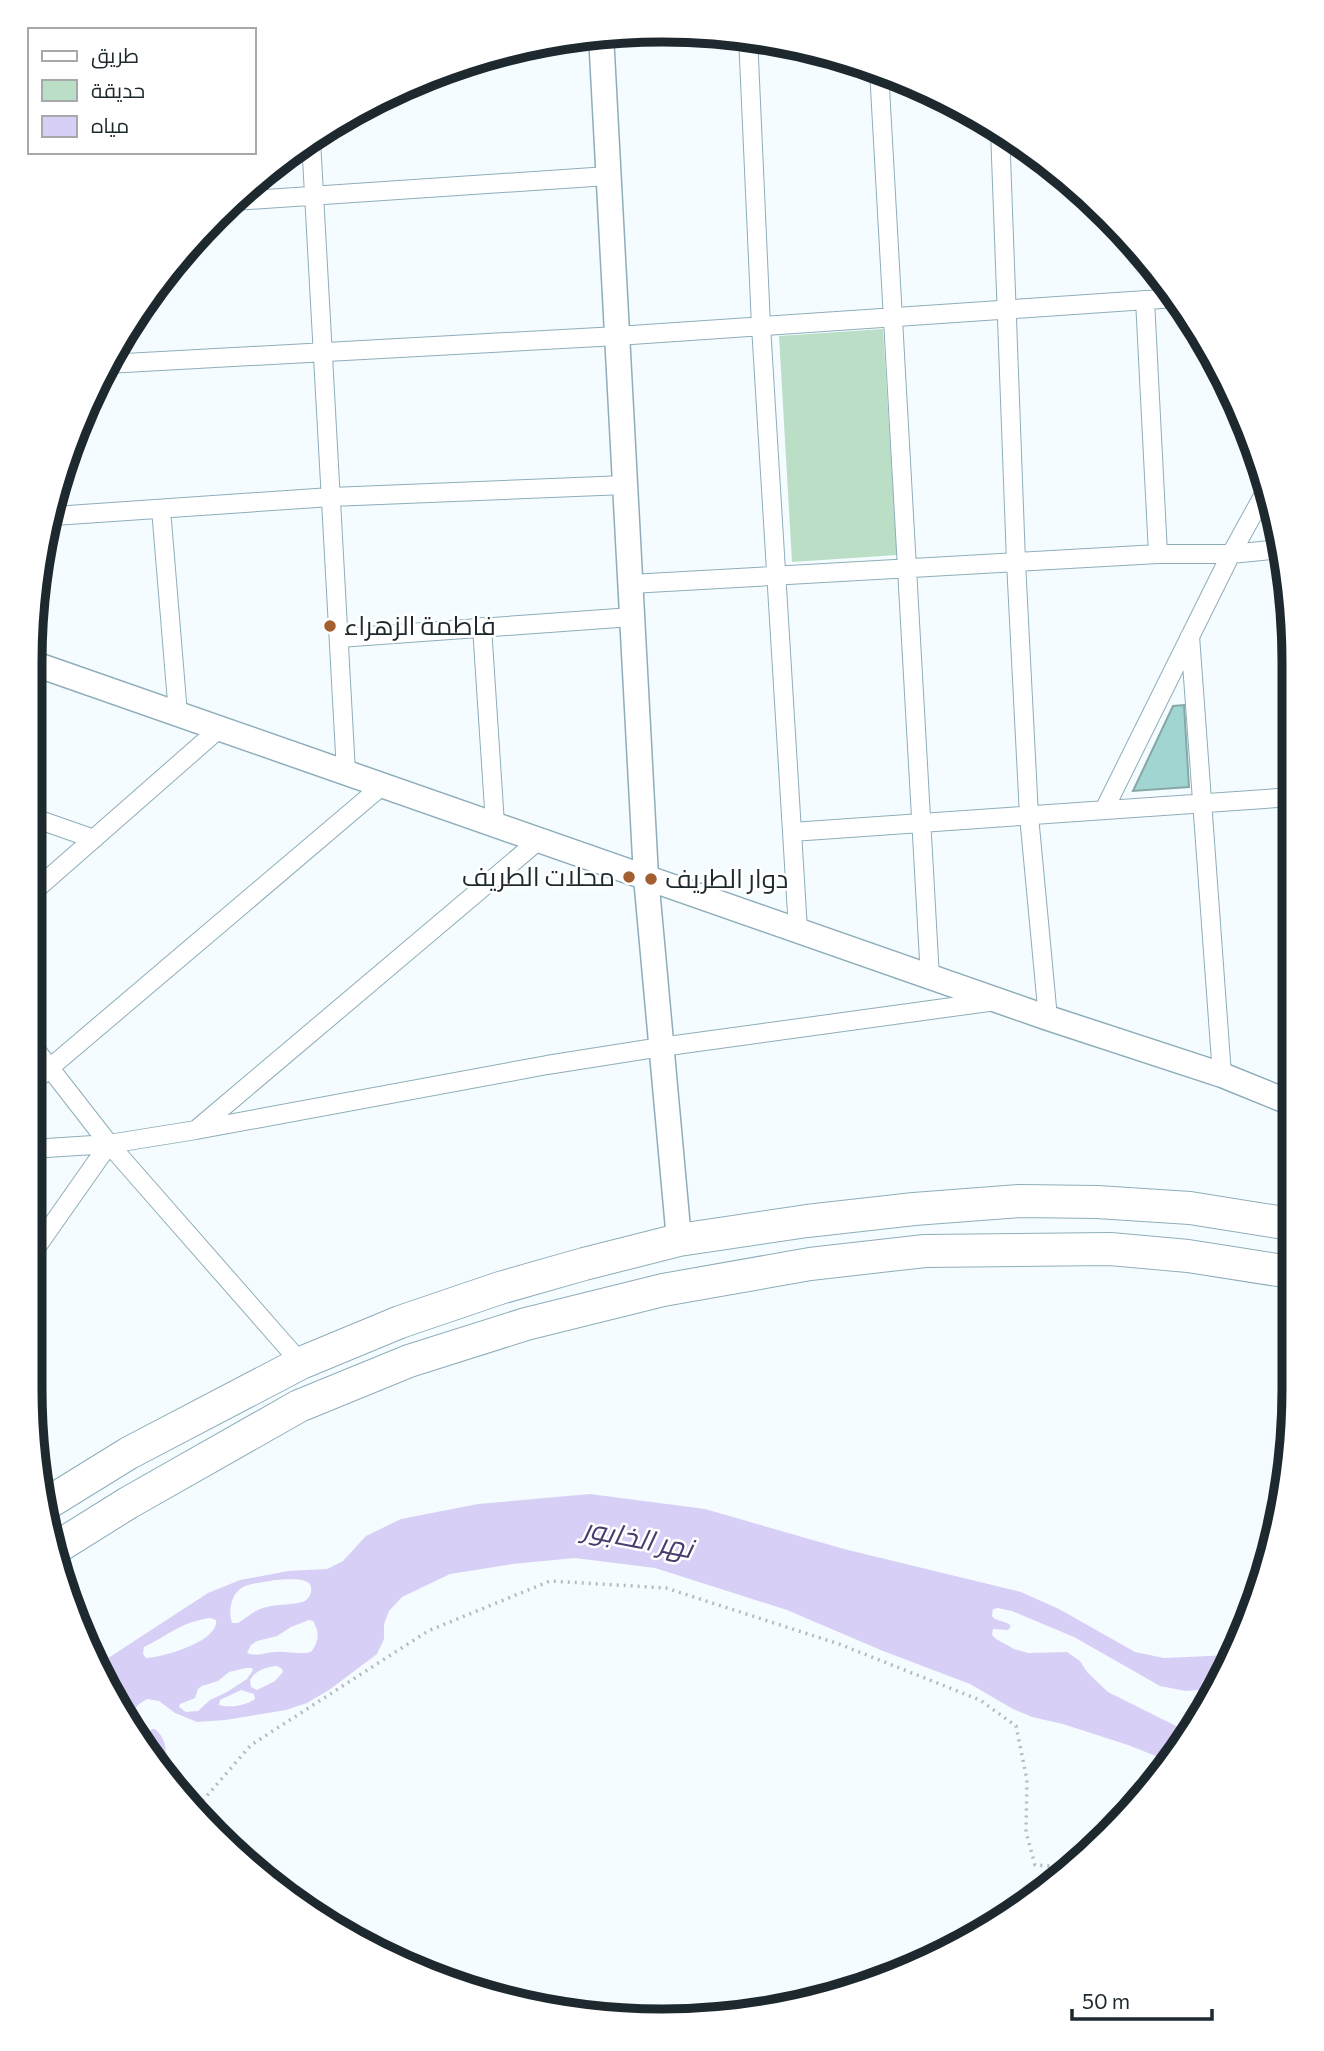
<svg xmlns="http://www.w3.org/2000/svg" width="1324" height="2051" viewBox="0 0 1324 2051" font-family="Commissioner,Cairo,sans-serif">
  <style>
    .green { fill: #badec6 }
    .water { fill: #d7cff5; fill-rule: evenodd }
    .building { fill: #a1d5d1; stroke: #85a8a6; stroke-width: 2 }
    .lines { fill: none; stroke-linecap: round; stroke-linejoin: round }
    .street-casing { stroke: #8eadba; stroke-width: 20 }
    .secondary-casing { stroke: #8eadba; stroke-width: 27 }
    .highway-casing { stroke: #8eadba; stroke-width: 34 }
    .path { stroke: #b2bbbe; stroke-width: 3.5; stroke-dasharray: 2 5; stroke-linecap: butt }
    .street { stroke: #fff; stroke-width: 18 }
    .secondary { stroke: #fff; stroke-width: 24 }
    .highway { stroke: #fff; stroke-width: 32 }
    .poi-dot { fill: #a35f30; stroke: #fff; stroke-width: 2.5 }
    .labels { text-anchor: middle; stroke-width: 5; stroke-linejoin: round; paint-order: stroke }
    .poi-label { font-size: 26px; fill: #1d292e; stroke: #fff; text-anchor: start }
    .water-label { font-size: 28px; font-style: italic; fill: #4a3c6e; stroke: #fff }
    .rim { fill: none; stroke: #1d292e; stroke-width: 9 }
  </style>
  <rect width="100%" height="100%" fill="#f5fcff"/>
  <path class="green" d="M883,329L897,555L792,562L779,336Z"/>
  <path class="water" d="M590,1494L705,1509L844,1549L1021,1592L1059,1609L1135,1652L1164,1658L1231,1655L1210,1689L1186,1691L1160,1686L1074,1637L1012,1611L998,1608L993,1609L992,1616C996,1622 1005,1620 1011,1626L1008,1630L993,1629L992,1635L996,1639L1014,1649L1028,1653L1067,1652L1080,1661L1087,1672L1108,1692L1184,1730L1166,1760L1128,1745L1063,1724L1032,1717L1013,1709L970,1684L883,1651L787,1610L655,1568L575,1558L513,1564L450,1574L402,1597L389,1611L384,1624V1639L377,1654L329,1690L307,1703L286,1710L225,1720L197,1722L175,1713L159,1701L147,1699L139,1704L126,1719L121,1709L122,1701L118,1695L113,1693L99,1664L208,1593L240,1580L288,1571L327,1569L343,1561L366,1536L401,1519L478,1504ZM275,1580C285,1580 314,1575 311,1591C311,1594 308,1599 305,1601C297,1605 277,1604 267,1607C255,1609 248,1617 238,1623H232C228,1610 231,1592 245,1586C253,1583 265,1582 275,1580ZM210,1618L216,1620C219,1641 164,1657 146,1658L143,1654L144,1647C169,1635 181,1622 210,1618ZM309,1620L313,1621C320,1632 319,1642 311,1652C299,1655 288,1651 276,1652C265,1652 258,1657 247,1653L251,1645L257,1641L277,1636L291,1627ZM277,1666L282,1669L283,1672L275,1681L257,1690L251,1687L250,1680C256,1670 266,1667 277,1666ZM246,1668H252L253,1670L247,1679L227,1692L210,1700L198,1711L186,1712L179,1707L180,1704L195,1698L198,1689L202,1686L218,1681L229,1672ZM241,1690L254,1694L255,1699C245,1706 229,1708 219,1705L220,1700Z
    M152,1729H155C168,1740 167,1754 164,1770L139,1743Z"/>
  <path class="building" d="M1184,705L1189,787L1133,791L1173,706Z"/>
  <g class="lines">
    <g class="street-casing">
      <path id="street" d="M748,36L761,326L798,930
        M879,70L930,978
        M1000,130L1016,562L1029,816L1048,1018
        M311,140L346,772
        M234,201L608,176
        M1145,300L1158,554
        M107,364L617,336L1176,298
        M161,509L178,714
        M54,516L331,497L625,485
        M631,584L1158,554H1231L1281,549
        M482,627L495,824
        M1190,636L1222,1075
        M339,638L632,617
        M1104,810L1231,554L1268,487
        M34,818L94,839
        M792,832L1292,797
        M33,892L220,728
        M32,1045L109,1144L301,1363
        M32,1083L383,785
        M197,1129L539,840
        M31,1149L109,1144L196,1130L547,1065L661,1047L996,1001
        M31,1255L109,1144"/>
    </g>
    <g class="secondary-casing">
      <path id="secondary" d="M601,34L646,877L679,1240
        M35,664L1048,1018L1222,1075L1291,1103"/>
    </g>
    <g class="highway-casing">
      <path id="highway" d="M48,1503L129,1453L301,1363L400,1322L500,1288L584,1264L679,1240L807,1221L914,1209L1020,1201L1097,1202L1190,1208L1290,1224
        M56,1548L128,1503L299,1406L409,1361L526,1324L663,1290L810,1264L925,1251L1110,1249L1188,1256L1290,1272"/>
    </g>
    <path class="path" d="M198,1806L251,1745L428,1631L550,1581L666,1588L839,1644L980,1700L1016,1726L1027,1780L1026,1832L1035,1865L1067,1867"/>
    <use href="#street" class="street"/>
    <use href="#secondary" class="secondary"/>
    <use href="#highway" class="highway"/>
  </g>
  <g class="poi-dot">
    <circle cx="330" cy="626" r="7"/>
    <circle cx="629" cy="877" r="7"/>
    <circle cx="651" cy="879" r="7"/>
  </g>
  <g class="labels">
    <g class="poi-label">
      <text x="344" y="635">فاطمة الزهراء</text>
      <text x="615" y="886" text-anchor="end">محلات الطريف</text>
      <text x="665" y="888">دوار الطريف</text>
    </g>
    <g class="water-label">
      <text transform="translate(638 1538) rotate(11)" y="10">نهر الخابور</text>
    </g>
  </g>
  <path d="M0 0H1324V2051H0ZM662 42H662A620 620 0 0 1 1282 662V1389A620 620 0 0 1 662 2009H662A620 620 0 0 1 42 1389V662A620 620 0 0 1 662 42Z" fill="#fff" fill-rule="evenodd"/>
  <path class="rim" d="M662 42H662A620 620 0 0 1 1282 662V1389A620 620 0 0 1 662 2009H662A620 620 0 0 1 42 1389V662A620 620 0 0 1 662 42Z"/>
  <rect x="28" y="28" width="228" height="126" fill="#ffffff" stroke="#a5a9ab" stroke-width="2"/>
  <rect x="42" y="51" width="35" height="10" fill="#ffffff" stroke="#a5a9ab" stroke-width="2"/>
  <text x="91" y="63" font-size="21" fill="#1d292e">طريق</text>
  <rect x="42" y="80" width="35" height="21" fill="#badec6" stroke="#a5a9ab" stroke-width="2"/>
  <text x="91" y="98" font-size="21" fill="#1d292e">حديقة</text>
  <rect x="42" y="116" width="35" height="21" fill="#d7cff5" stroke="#a5a9ab" stroke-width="2"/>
  <text x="91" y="133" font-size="21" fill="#1d292e">مياه</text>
  <path d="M1072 2009v10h140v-10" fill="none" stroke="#1d292e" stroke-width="3.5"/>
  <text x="1082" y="2009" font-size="21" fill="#1d292e" stroke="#ffffff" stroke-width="5" paint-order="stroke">50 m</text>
</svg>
